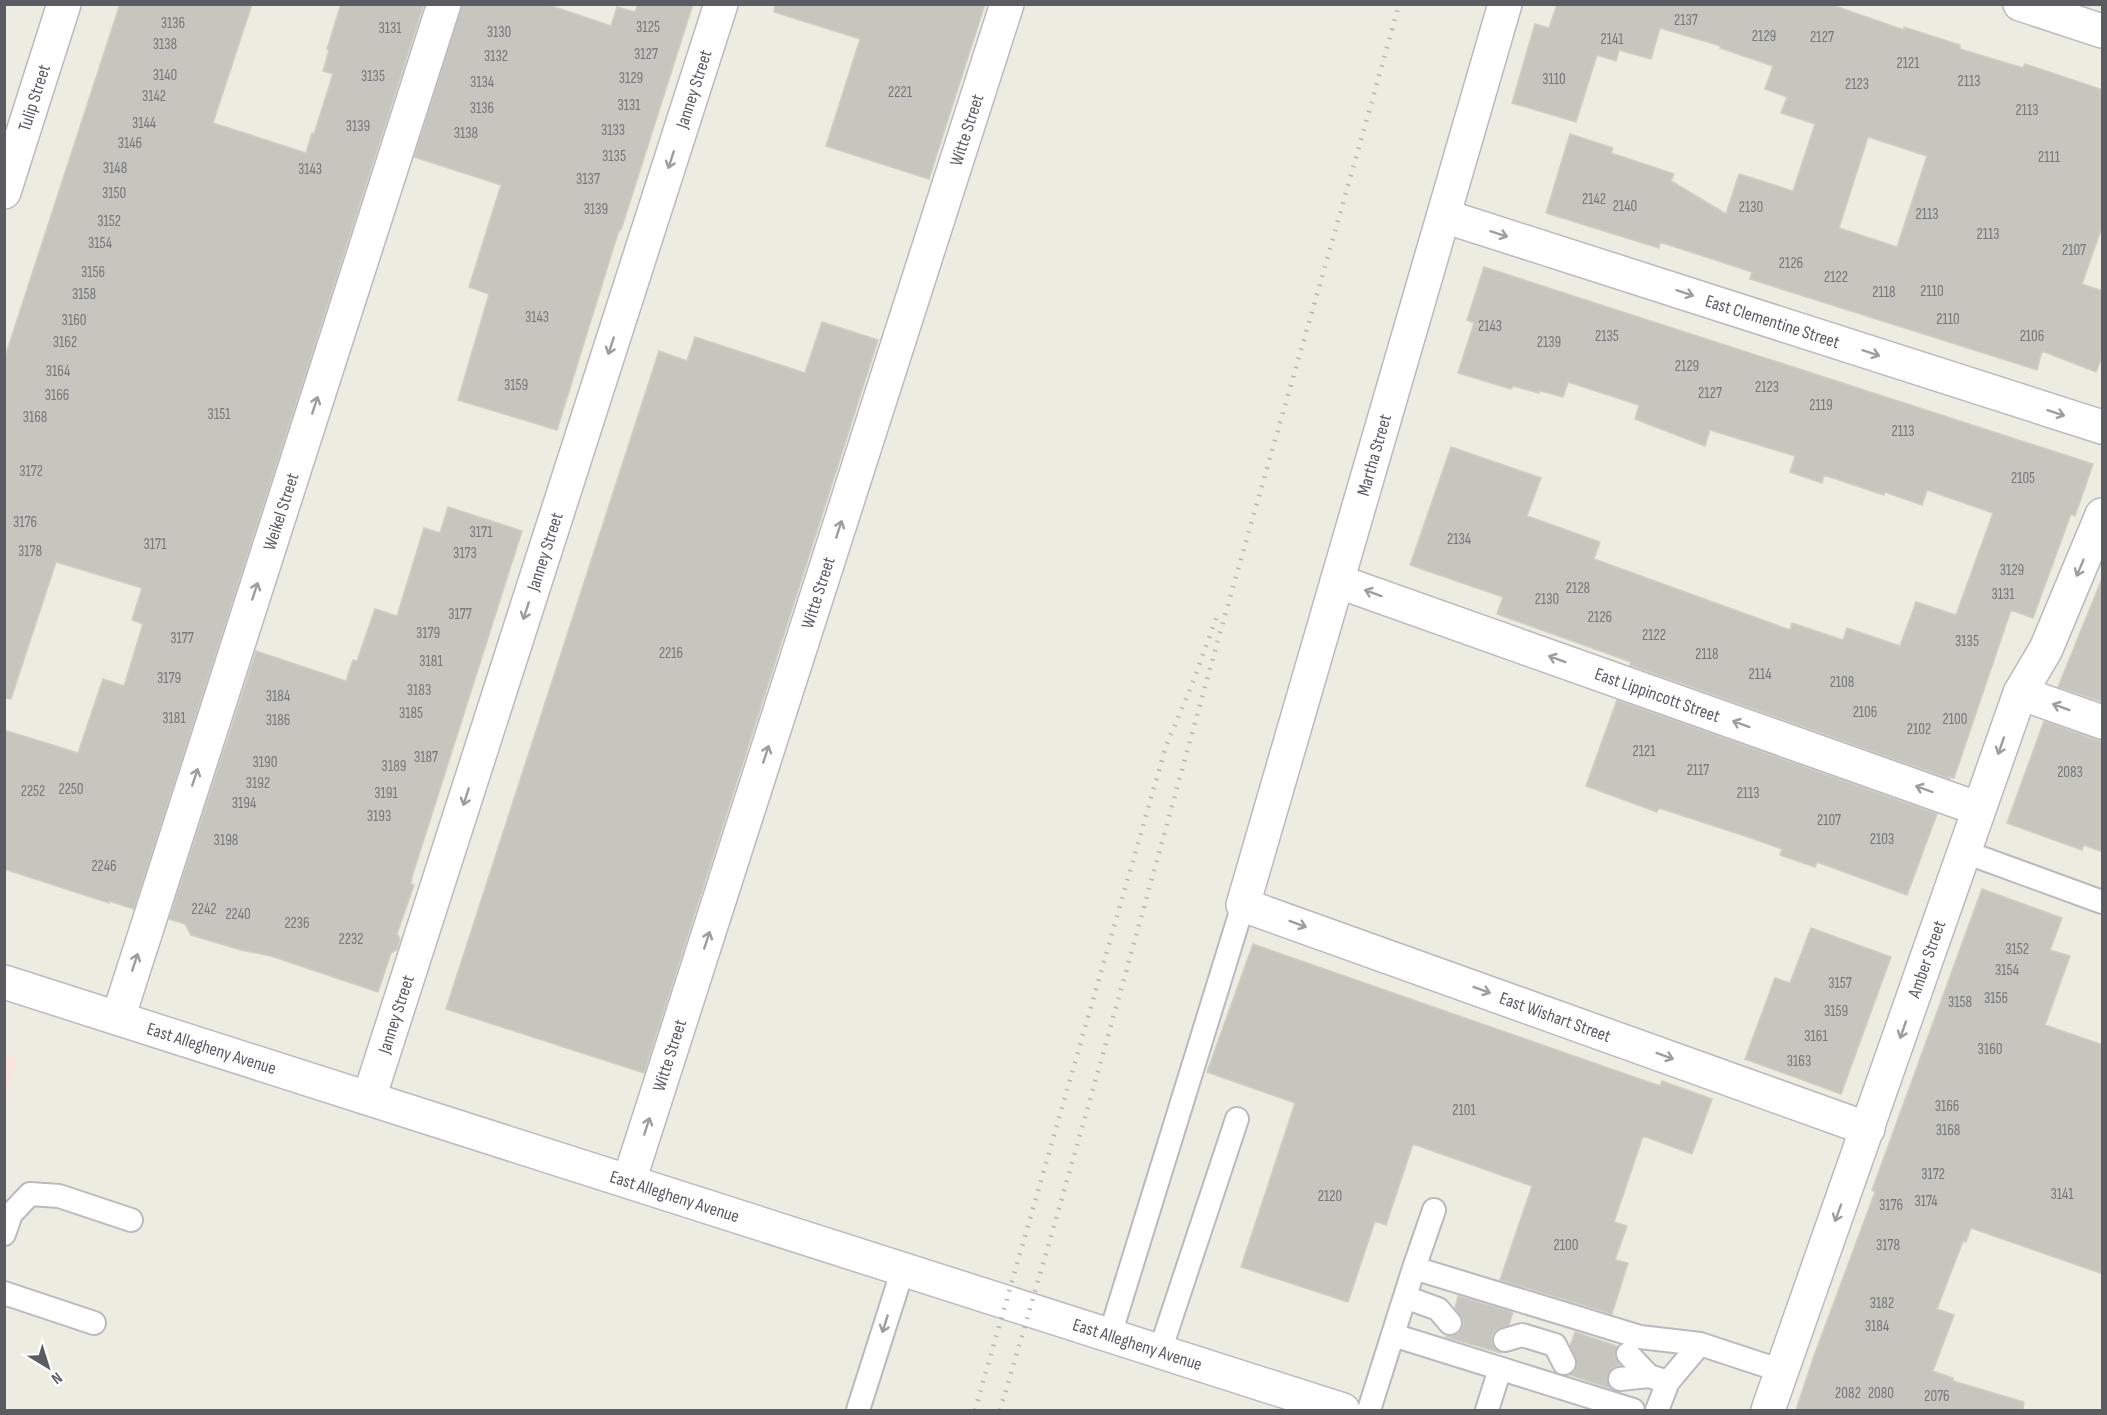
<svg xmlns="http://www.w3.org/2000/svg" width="2107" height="1415" viewBox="0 0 2107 1415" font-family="'Sofia Sans Condensed',sans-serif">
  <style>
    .medical { fill: #f9e5dd }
    .building { fill: #c7c6be; stroke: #d0cec0; stroke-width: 1.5; fill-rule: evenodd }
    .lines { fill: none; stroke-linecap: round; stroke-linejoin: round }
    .lane-casing { stroke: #b9babf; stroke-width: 26 }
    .street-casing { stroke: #b9babf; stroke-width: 36 }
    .secondary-casing { stroke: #babbc2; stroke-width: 36 }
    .lane { stroke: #fff; stroke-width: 22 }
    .street { stroke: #fff; stroke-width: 33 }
    .secondary { stroke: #fff; stroke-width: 33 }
    .rail { stroke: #b4b5b5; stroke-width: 4.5; stroke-dasharray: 1.5 8; stroke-linecap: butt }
    .oneway { stroke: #9c9da0 }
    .labels { text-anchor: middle; stroke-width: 4.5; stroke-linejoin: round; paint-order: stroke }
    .number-label { font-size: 15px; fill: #757678 }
    .street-label { font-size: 18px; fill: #5a5c61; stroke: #fff }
  </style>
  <rect width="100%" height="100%" fill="#ecece1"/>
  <path class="medical" d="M5,1055L17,1059L5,1098L4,1055Z"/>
  <path class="building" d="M120,4H252L213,123L306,153L312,133L314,134L333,74L323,71L329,50L327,49L341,4H424L134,909L109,901V903L4,869V730L78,753L103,679L124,686L143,624L132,620L142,588L56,562L11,699L4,698V360Z
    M462,4H546L611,26L617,7L635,12L638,4H693L621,230H619L557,430L458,400L489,294L469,287L501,185L414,157Z
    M775,4H985L929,179L826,146L860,39L774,12Z
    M1557,4H1829L1904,30V27L1960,45V49L2023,68L2025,64L2103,90V224L2082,284L2103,291V354L2096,372L2042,351L2037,370L1750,279L1752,272L1660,242L1659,248L1546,213L1570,134L1613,148L1611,153L1674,174L1671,181L1726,214L1739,174L1793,191L1815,124L1781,113L1787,97L1765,89L1773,66L1720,48L1721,46L1660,28L1651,59L1619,50L1616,61L1597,55L1576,122L1512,103L1535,24L1549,28ZM1868,137L1927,156L1897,247L1839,228Z
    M1484,267L2093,464L2075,516L2071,514L2033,618L2011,610L1954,778L1950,777V779L1630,665L1631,662L1497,614L1503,597L1410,565L1451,447L1541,478L1527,516L1600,542L1594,559L1790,630L1792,623L1843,640L1847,628L1900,646L1916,602L1956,615L1993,513L1927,490L1922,505L1885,492L1884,495L1824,475L1822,483L1790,472L1795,456L1710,430L1705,446L1635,419L1639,405L1568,382L1563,397L1545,392L1539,391V393L1513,386L1511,389L1458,373L1474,323L1467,320Z
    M822,322L878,340L644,1073L446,1009L659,351L687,361L695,337L805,373Z
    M448,507L522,531L412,877L411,884L414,885L397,934L400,939L397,950L391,953L378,992L271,956L241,950L191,935L185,924L169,919L256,651L346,681L353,660L357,661L375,609L397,616L424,528L440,533Z
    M2101,581H2103V702L2058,687Z
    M1617,700L1937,814L1907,895L1817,862L1815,867L1780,855L1782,849L1748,837L1659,808L1657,812L1586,786Z
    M2044,721L2096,740H2103V852L2084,845L2082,850L2007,823Z
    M1982,889L2062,918L2050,950L2070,956L2045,1025L2103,1045V1274L1971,1228L1966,1242L1963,1241L1937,1309L1954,1315L1933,1371L1953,1378V1381L2024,1402L2023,1410H1796L1814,1356L1875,1192L1872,1190Z
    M1811,928L1891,957L1841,1094L1745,1059L1775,978L1790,983Z
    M1253,944L1660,1086L1662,1081L1712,1099L1692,1154L1643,1136L1614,1222L1627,1226L1615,1260L1628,1263L1612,1314L1500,1280L1532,1186L1413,1144L1386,1225L1375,1221L1348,1302L1241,1267L1295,1103L1207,1072Z
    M1458,1296L1513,1312L1509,1325L1496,1330L1492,1336V1344L1501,1353L1446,1337L1458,1334L1463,1327V1320L1455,1308Z
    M1575,1332L1617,1346L1615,1357L1620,1365L1612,1368L1608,1374L1607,1380L1612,1389L1570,1375L1575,1371L1577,1364L1570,1346Z"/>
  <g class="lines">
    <g class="lane-casing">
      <path id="lane" d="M1965,852L2102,902
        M4,1234L11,1214L30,1194L59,1196L131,1220
        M1414,1268L1434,1210
        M4,1293L94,1323
        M1405,1297L1438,1309L1450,1323
        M1110,1335L1243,905
        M1393,1335L1633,1410
        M1505,1340L1522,1335L1555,1345L1564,1363
        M1160,1351L1237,1119
        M1628,1354L1649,1376
        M1620,1379L1649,1376L1668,1382
        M858,1410L903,1269
        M1369,1410L1414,1268L1640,1337L1700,1344L1782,1371
        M1487,1410L1500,1369
        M1657,1410L1668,1382L1700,1344"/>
    </g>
    <g class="street-casing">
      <g id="street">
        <path id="s1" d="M1505,4L1243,905L1868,1129"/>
        <path d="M2020,4L2102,31"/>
        <path id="s2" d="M4,192L64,4"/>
        <path id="s3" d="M1444,216L2102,427"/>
        <path id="s4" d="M1337,581L1979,809"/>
        <path d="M2020,693L2102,722"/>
        <path id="s5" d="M118,1018L444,4"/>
        <path id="s6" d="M369,1098L721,4"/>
        <path id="s7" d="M629,1181L1007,4"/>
        <path id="s8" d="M1768,1410L2020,693L2046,649L2102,515"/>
      </g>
    </g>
    <g class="secondary-casing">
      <g id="secondary">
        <path id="s9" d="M4,982L1343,1410"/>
      </g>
    </g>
    <use href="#lane" class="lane"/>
    <use href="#street" class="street"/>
    <use href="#secondary" class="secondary"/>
    <path class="rail" d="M975,1410L1166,746L1191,687L1217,616
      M1000,1410C1075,1159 1144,907 1214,654C1275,438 1339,221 1399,4"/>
  </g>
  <defs><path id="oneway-shaft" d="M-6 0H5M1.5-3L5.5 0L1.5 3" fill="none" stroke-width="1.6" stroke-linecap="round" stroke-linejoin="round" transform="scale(1.5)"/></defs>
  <g class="oneway">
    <use href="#oneway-shaft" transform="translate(671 160) rotate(108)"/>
    <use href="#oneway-shaft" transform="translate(1499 234) rotate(18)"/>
    <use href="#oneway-shaft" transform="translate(1685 293) rotate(18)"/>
    <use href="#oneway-shaft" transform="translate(611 346) rotate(108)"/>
    <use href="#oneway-shaft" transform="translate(1871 353) rotate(18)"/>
    <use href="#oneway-shaft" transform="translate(315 405) rotate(-72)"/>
    <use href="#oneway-shaft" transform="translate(2056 413) rotate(18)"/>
    <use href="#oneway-shaft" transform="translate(839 529) rotate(-72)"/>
    <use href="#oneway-shaft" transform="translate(2080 568) rotate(113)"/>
    <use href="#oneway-shaft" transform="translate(255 591) rotate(-72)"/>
    <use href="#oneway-shaft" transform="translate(1373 593) rotate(-160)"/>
    <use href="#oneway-shaft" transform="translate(526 611) rotate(108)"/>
    <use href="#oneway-shaft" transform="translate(1557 659) rotate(-160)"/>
    <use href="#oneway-shaft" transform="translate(2061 707) rotate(-160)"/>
    <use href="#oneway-shaft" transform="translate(1741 724) rotate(-160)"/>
    <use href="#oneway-shaft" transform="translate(2001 746) rotate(109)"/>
    <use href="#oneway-shaft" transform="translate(766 754) rotate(-72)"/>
    <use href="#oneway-shaft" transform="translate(195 777) rotate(-72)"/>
    <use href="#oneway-shaft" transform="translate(1924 789) rotate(-160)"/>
    <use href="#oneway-shaft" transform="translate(466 797) rotate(108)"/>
    <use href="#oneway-shaft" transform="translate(1298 924) rotate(20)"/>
    <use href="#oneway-shaft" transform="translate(707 940) rotate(-72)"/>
    <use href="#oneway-shaft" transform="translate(135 962) rotate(-72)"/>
    <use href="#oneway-shaft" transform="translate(1482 990) rotate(20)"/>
    <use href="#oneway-shaft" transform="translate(1903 1030) rotate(109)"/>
    <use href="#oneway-shaft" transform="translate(1665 1056) rotate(20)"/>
    <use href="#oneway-shaft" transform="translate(647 1126) rotate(-72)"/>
    <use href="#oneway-shaft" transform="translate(1838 1213) rotate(110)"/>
    <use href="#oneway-shaft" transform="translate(885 1324) rotate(107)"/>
  </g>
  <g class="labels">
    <g class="number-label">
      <text x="1686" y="25">2137</text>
      <text x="173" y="28">3136</text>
      <text x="648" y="32">3125</text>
      <text x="390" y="33">3131</text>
      <text x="499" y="37">3130</text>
      <text x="1764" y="41">2129</text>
      <text x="1822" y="42">2127</text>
      <text x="1612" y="44">2141</text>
      <text x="165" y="49">3138</text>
      <text x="646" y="59">3127</text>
      <text x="496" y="61">3132</text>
      <text x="1908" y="68">2121</text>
      <text x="165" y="80">3140</text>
      <text x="373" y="81">3135</text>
      <text x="631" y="83">3129</text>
      <text x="1554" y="84">3110</text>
      <text x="1969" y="86">2113</text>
      <text x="482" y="87">3134</text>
      <text x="1857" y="89">2123</text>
      <text x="900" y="97">2221</text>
      <text x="154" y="101">3142</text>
      <text x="629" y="110">3131</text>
      <text x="482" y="113">3136</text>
      <text x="2027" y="115">2113</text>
      <text x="144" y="128">3144</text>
      <text x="358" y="131">3139</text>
      <text x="613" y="135">3133</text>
      <text x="466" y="138">3138</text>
      <text x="130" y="148">3146</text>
      <text x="614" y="161">3135</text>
      <text x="2049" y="162">2111</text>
      <text x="115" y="173">3148</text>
      <text x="310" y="174">3143</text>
      <text x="588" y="184">3137</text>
      <text x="114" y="198">3150</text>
      <text x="1594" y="204">2142</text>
      <text x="1625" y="211">2140</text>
      <text x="1751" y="212">2130</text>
      <text x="596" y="214">3139</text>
      <text x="1927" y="219">2113</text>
      <text x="109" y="226">3152</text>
      <text x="1988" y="239">2113</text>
      <text x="100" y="248">3154</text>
      <text x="2074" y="255">2107</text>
      <text x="1791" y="268">2126</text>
      <text x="93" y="277">3156</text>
      <text x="1836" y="282">2122</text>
      <text x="1932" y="296">2110</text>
      <text x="1884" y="297">2118</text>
      <text x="84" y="299">3158</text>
      <text x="537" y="322">3143</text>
      <text x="1948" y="324">2110</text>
      <text x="74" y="325">3160</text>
      <text x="1490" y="331">2143</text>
      <text x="1607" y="341">2135</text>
      <text x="2032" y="341">2106</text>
      <text x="65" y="347">3162</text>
      <text x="1549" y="347">2139</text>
      <text x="1687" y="371">2129</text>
      <text x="58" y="376">3164</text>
      <text x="516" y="390">3159</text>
      <text x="1767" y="392">2123</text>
      <text x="1710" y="398">2127</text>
      <text x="57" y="400">3166</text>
      <text x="1821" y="410">2119</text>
      <text x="219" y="419">3151</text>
      <text x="35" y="422">3168</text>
      <text x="1903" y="436">2113</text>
      <text x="31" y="476">3172</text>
      <text x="2023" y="483">2105</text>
      <text x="25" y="527">3176</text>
      <text x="481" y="537">3171</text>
      <text x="1459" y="544">2134</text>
      <text x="155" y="549">3171</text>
      <text x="30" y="556">3178</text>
      <text x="465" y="558">3173</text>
      <text x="2012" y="575">3129</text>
      <text x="1578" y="593">2128</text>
      <text x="2003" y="599">3131</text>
      <text x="1547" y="604">2130</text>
      <text x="460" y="619">3177</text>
      <text x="1600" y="622">2126</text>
      <text x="428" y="638">3179</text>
      <text x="1654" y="640">2122</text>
      <text x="182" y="643">3177</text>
      <text x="1967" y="646">3135</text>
      <text x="671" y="658">2216</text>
      <text x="1707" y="659">2118</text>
      <text x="431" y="666">3181</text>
      <text x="1760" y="679">2114</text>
      <text x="169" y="683">3179</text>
      <text x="1842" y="687">2108</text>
      <text x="419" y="695">3183</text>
      <text x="278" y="701">3184</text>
      <text x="1865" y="717">2106</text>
      <text x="411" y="718">3185</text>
      <text x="174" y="723">3181</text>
      <text x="1955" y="724">2100</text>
      <text x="278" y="725">3186</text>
      <text x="1919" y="734">2102</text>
      <text x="1644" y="756">2121</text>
      <text x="426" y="762">3187</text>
      <text x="265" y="767">3190</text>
      <text x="394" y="771">3189</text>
      <text x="1698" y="775">2117</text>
      <text x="2070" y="777">2083</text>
      <text x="258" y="788">3192</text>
      <text x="71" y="794">2250</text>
      <text x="33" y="796">2252</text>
      <text x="386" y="798">3191</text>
      <text x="1748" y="798">2113</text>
      <text x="244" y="808">3194</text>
      <text x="379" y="821">3193</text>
      <text x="1829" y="825">2107</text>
      <text x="1882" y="844">2103</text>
      <text x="226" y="845">3198</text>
      <text x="104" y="871">2246</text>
      <text x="204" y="914">2242</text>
      <text x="238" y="919">2240</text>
      <text x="297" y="928">2236</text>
      <text x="351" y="944">2232</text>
      <text x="2017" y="954">3152</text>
      <text x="2007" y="975">3154</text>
      <text x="1840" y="988">3157</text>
      <text x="1996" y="1003">3156</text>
      <text x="1960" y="1007">3158</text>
      <text x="1836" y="1016">3159</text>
      <text x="1816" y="1041">3161</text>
      <text x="1990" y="1054">3160</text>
      <text x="1799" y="1066">3163</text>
      <text x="1947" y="1111">3166</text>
      <text x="1464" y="1115">2101</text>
      <text x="1948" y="1135">3168</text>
      <text x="1933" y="1179">3172</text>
      <text x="2062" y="1199">3141</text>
      <text x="1330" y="1201">2120</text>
      <text x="1926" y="1206">3174</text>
      <text x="1891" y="1210">3176</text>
      <text x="1566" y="1250">2100</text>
      <text x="1888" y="1250">3178</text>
      <text x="1882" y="1308">3182</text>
      <text x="1877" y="1331">3184</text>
      <text x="1848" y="1398">2082</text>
      <text x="1881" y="1398">2080</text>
      <text x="1937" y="1401">2076</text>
    </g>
    <g class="street-label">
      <text dy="6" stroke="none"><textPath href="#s6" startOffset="1060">Janney Street</textPath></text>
      <text dy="6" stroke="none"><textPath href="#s2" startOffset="99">Tulip Street</textPath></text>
      <text dy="6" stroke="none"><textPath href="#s7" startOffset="1104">Witte Street</textPath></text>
      <text dy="6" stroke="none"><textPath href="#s3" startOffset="345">East Clementine Street</textPath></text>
      <text transform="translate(1374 455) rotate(-74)" y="6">Martha Street</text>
      <text dy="6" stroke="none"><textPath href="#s5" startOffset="532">Weikel Street</textPath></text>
      <text dy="6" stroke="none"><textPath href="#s6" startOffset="574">Janney Street</textPath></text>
      <text dy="6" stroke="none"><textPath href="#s7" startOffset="618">Witte Street</textPath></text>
      <text dy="6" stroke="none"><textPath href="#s4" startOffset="340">East Lippincott Street</textPath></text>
      <text dy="6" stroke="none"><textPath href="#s8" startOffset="478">Amber Street</textPath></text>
      <text dy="6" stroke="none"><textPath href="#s6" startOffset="88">Janney Street</textPath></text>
      <text dy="6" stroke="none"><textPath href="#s1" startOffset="1270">East Wishart Street</textPath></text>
      <text dy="6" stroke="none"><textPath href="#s9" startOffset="218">East Allegheny Avenue</textPath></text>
      <text dy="6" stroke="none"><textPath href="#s7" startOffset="132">Witte Street</textPath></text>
      <text dy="6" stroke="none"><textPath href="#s9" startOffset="704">East Allegheny Avenue</textPath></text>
      <text dy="6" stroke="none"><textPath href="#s9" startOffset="1190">East Allegheny Avenue</textPath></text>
    </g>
  </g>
  <rect width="2107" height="1415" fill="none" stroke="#5a5c61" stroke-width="12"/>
  <g transform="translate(48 1367) rotate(142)" stroke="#ffffff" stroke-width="4.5" paint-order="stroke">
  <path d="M0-4.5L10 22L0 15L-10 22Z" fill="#5a5c61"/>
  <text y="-9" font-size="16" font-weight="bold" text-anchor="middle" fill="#5a5c61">N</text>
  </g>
</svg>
